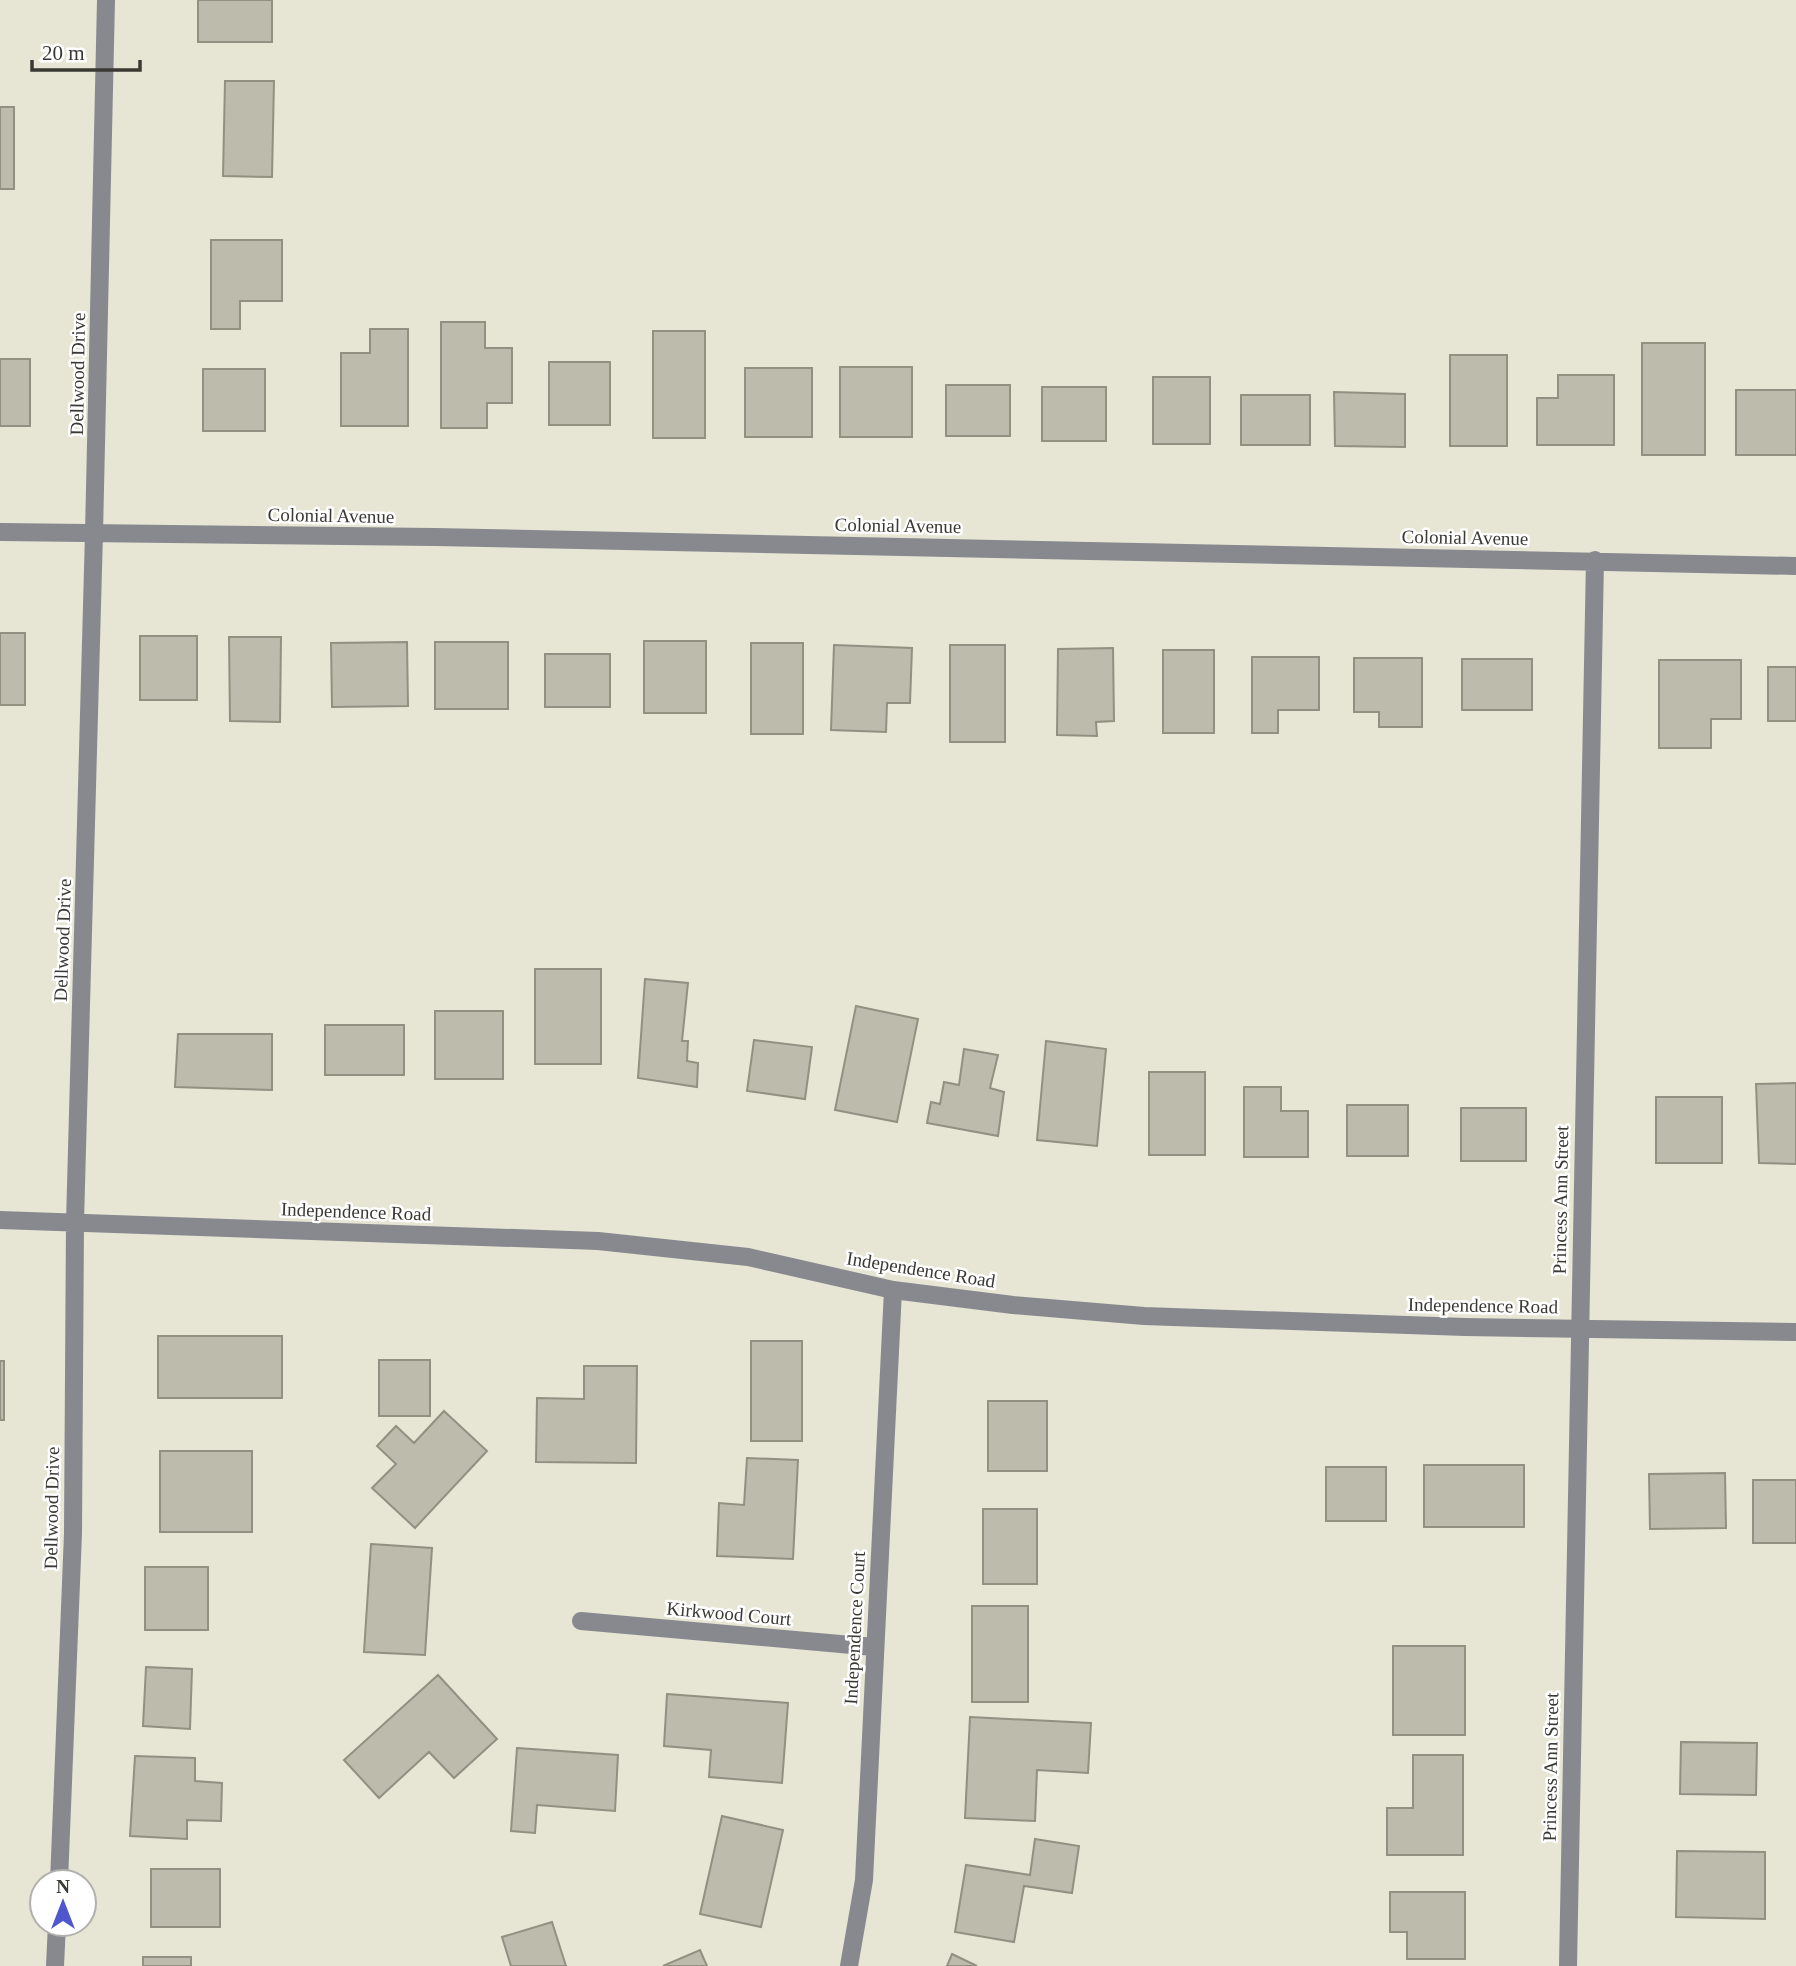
<svg xmlns="http://www.w3.org/2000/svg" width="1796" height="1966" viewBox="0 0 1796 1966" font-family="Georgia,serif">
  <style>
    .building { fill: #bdbbab; stroke: #929081; stroke-width: 2 }
    .lines { fill: none; stroke-linecap: round; stroke-linejoin: round }
    .minor { stroke: #87898f; stroke-width: 18 }
    .labels { text-anchor: middle; stroke-width: 5; stroke-linejoin: round; paint-order: stroke }
    .street-label { font-size: 19px; fill: #3a3933; stroke: #fff }
  </style>
  <rect width="100%" height="100%" fill="#e7e5d4"/>
  <path class="building" d="M198,0H272V42H198Z
    M225,81H274L272,177L223,176Z
    M0,107H14V189H0Z
    M211,240H282V301H240V329H211Z
    M441,322H485V348H512V403H487V428H441Z
    M370,329H408V426H341V353H370Z
    M653,331H705V438H653Z
    M1642,343H1705V455H1642Z
    M1450,355H1507V446H1450Z
    M0,359H30V426H0Z
    M549,362H610V425H549Z
    M840,367H912V437H840Z
    M745,368H812V437H745Z
    M203,369H265V431H203Z
    M1558,375H1614V445H1537V398H1558Z
    M1153,377H1210V444H1153Z
    M946,385H1010V436H946Z
    M1042,387H1106V441H1042Z
    M1736,390H1796V455H1736Z
    M1334,392L1405,394V447L1335,446Z
    M1241,395H1310V445H1241Z
    M0,633H25V705H0Z
    M140,636H197V700H140Z
    M229,637H281L280,722L230,721Z
    M644,641H706V713H644Z
    M407,642L408,706L332,707L331,643Z
    M435,642H508V709H435Z
    M751,643H803V734H751Z
    M834,645L912,648L910,703H887L886,732L831,730Z
    M950,645H1005V742H950Z
    M1113,648L1114,721L1096,722L1097,736L1057,735L1058,649Z
    M1163,650H1214V733H1163Z
    M545,654H610V707H545Z
    M1252,657H1319V710H1278V733H1252Z
    M1354,658H1422V727H1379V712H1354Z
    M1462,659H1532V710H1462Z
    M1659,660H1741V719H1711V748H1659Z
    M1768,667H1796V721H1768Z
    M535,969H601V1064H535Z
    M645,979L688,983L682,1041H688L687,1061L698,1063L697,1087L638,1078Z
    M856,1006L918,1019L897,1122L835,1110Z
    M435,1011H503V1079H435Z
    M325,1025H404V1075H325Z
    M178,1034H272V1090L175,1087Z
    M754,1040L812,1047L805,1099L747,1091Z
    M1046,1041L1106,1049L1097,1146L1037,1140Z
    M964,1049L998,1055L990,1088L1004,1092L998,1136L927,1123L931,1102L940,1104L944,1082L959,1085Z
    M1149,1072H1205V1155H1149Z
    M1796,1083V1164L1759,1163L1756,1084Z
    M1244,1087H1281V1111H1308V1157H1244Z
    M1656,1097H1722V1163H1656Z
    M1347,1105H1408V1156H1347Z
    M1461,1108H1526V1161H1461Z
    M158,1336H282V1398H158Z
    M751,1341H802V1441H751Z
    M379,1360H430V1416H379Z
    M0,1361H4V1420H0Z
    M584,1366H637L636,1463L536,1462L537,1398L584,1399Z
    M988,1401H1047V1471H988Z
    M444,1411L487,1451L415,1528L372,1488L396,1464L377,1446L396,1426L414,1443Z
    M160,1451H252V1532H160Z
    M747,1458L798,1460L793,1559L717,1556L719,1503L744,1505Z
    M1424,1465H1524V1527H1424Z
    M1326,1467H1386V1521H1326Z
    M1725,1473L1726,1528L1650,1529L1649,1474Z
    M1753,1480H1796V1543H1753Z
    M983,1509H1037V1584H983Z
    M371,1544L432,1548L425,1655L364,1652Z
    M145,1567H208V1630H145Z
    M972,1606H1028V1702H972Z
    M1393,1646H1465V1735H1393Z
    M146,1667L192,1669L190,1729L143,1726Z
    M438,1675L497,1739L454,1778L429,1752L379,1798L344,1760Z
    M667,1694L788,1703L782,1783L709,1777L711,1750L664,1746Z
    M970,1717L1091,1723L1088,1773L1037,1770L1035,1821L965,1818Z
    M1681,1742L1757,1743L1756,1795L1680,1794Z
    M517,1748L618,1755L615,1811L537,1805L535,1833L511,1831Z
    M1413,1755H1463V1855H1387V1808H1413Z
    M135,1756L195,1758V1781L222,1783L221,1821L187,1820V1839L130,1836Z
    M722,1816L783,1830L761,1927L700,1914Z
    M1035,1839L1079,1846L1072,1893L1024,1886L1014,1942L955,1932L966,1865L1030,1875Z
    M1677,1851L1765,1852V1919L1676,1917Z
    M151,1869H220V1927H151Z
    M1390,1892H1465V1959H1407V1932H1390Z
    M552,1922L566,1966H511L502,1937Z
    M700,1950L707,1966H663Z
    M952,1954L977,1966H947Z
    M143,1957H191V1966H143Z"/>
  <g class="lines">
    <path class="minor" d="M0,532L435,537L1796,566
      M0,1220L598,1241L748,1257L893,1290L1013,1305L1144,1316L1465,1327L1796,1332
      M581,1621L874,1647
      M59,1882L73,1533L75,1222L94,533L106,0
      M55,1966L57,1924
      M849,1966L864,1880L893,1290
      M1568,1966L1595,560"/>
  </g>
  <g class="labels">
    <g class="street-label">
      <text transform="translate(77 374) rotate(-89)" y="7">Dellwood Drive</text>
      <text transform="translate(331 515) rotate(1)" y="7">Colonial Avenue</text>
      <text transform="translate(898 525) rotate(1)" y="7">Colonial Avenue</text>
      <text transform="translate(1465 537) rotate(1)" y="7">Colonial Avenue</text>
      <text transform="translate(62 940) rotate(-88)" y="7">Dellwood Drive</text>
      <text transform="translate(1560 1200) rotate(-89)" y="7">Princess Ann Street</text>
      <text transform="translate(356 1211) rotate(2)" y="7">Independence Road</text>
      <text transform="translate(921 1269) rotate(9)" y="7">Independence Road</text>
      <text transform="translate(1483 1305) rotate(1)" y="7">Independence Road</text>
      <text transform="translate(51 1508) rotate(-89)" y="7">Dellwood Drive</text>
      <text transform="translate(729 1613) rotate(5)" y="7">Kirkwood Court</text>
      <text transform="translate(854 1628) rotate(-87)" y="7">Independence Court</text>
      <text transform="translate(1550 1767) rotate(-89)" y="7">Princess Ann Street</text>
    </g>
  </g>
  <g transform="translate(63 1903)"><circle r="33" fill="#ffffff" stroke="#b0b0ad" stroke-width="2"/>
  <path d="M0-5L12 26L0 18L-12 26Z" fill="#5057cd"/>
  <text y="-10" font-size="19" font-weight="bold" text-anchor="middle" fill="#3a3933">N</text>
  </g>
  <path d="M32 60v10h108v-10" fill="none" stroke="#3a3933" stroke-width="3.5"/>
  <text x="42" y="60" font-size="21" fill="#3a3933" stroke="#ffffff" stroke-width="5" paint-order="stroke">20 m</text>
</svg>
